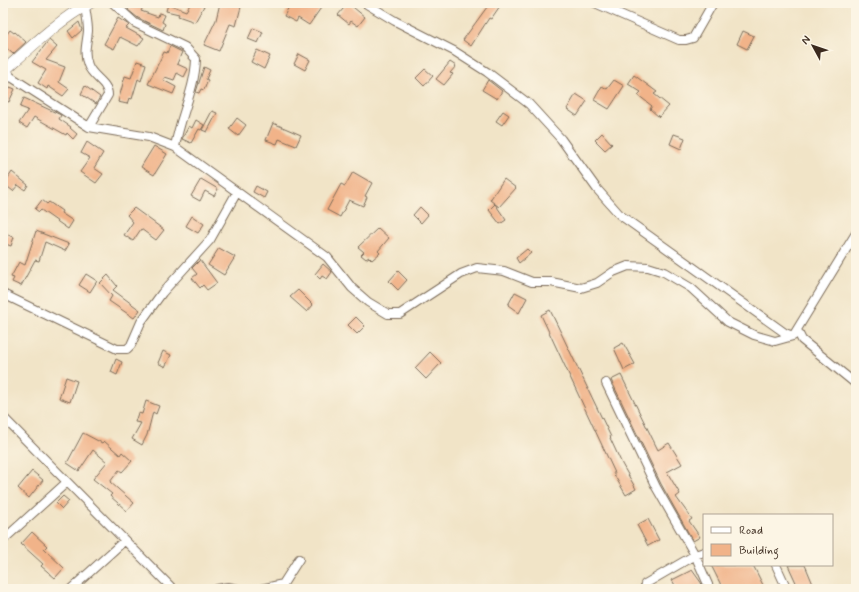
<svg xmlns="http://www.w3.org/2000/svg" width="859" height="592" viewBox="0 0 859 592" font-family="Mynerve,sans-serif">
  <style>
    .building { fill: #f1b389 }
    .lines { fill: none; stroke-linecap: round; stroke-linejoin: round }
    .street-casing { stroke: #7b6b59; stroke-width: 10 }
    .secondary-casing { stroke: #7b6b59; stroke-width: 12 }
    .street { stroke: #fff; stroke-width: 8 }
    .secondary { stroke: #fff; stroke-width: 11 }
  </style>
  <rect width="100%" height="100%" fill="#fcf5e5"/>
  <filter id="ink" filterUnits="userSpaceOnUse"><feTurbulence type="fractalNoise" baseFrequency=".025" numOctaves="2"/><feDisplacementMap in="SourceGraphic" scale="8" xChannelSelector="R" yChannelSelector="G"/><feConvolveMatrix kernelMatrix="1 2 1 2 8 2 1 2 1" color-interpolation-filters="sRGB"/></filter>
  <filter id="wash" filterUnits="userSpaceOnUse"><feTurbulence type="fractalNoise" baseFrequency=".012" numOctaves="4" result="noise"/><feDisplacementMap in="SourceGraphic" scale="16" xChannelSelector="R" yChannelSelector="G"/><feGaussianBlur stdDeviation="0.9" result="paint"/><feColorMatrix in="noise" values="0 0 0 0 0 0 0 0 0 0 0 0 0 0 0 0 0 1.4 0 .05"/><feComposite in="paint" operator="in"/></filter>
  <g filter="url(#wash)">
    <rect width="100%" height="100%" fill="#f1e4c7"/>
    <g id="blocks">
      <path class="building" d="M132,3H137L143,7L141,11L158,17L159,13L165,15L162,22L165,24L163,30L138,18L128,10Z
        M191,3H199L204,6L195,22L178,16L179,14L166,11L168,4L186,11Z
        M220,3H242L236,26L230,24L219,51L204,45L216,20Z
        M291,3H320L323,5L309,25L298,18L296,22L284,16Z
        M348,3L365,17L358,26L351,21L349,24L338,15Z
        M490,3H502L491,19L489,18L471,46L463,40Z
        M118,18L129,25L126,28L144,38L138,46L120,37L114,49L104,44Z
        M79,22L82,30L73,38L68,31Z
        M253,28L263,32L258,43L248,39Z
        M10,30L14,33L15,32L26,42L13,54L3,45V39Z
        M743,31L754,36L747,49L737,44Z
        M49,40L57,47L46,60L65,67L59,82L69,89L63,96L48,86L47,89L38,83L46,70L32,62Z
        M170,46L182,52L177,64L188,69L184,77L177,73L174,80L165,77L163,80L176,87L173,94L148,84L164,52L167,53Z
        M257,50L270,56L264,69L251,62Z
        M299,54L310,60L305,70L294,64Z
        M137,61L146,64L141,81L138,79L132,99L129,98L127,104L118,102L125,76L131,78Z
        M450,62L456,66L450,73L453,74L444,85L436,79Z
        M204,67L210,70L206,79L208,80L204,90L201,89L199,93L196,92Z
        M425,69L433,76L424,86L416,78Z
        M634,75L657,92L654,94L669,106L659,117L650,109L652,106L638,95L641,92L628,84Z
        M488,80L502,91L497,99L482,90Z
        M614,80L624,86L609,109L594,100L602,86L607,89Z
        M85,86L100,97L96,104L81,94Z
        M10,87L15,89L9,102L4,100Z
        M576,94L587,101L577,116L567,109Z
        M24,98L61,115L59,119L71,127L70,128L77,134L73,139L67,133L66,135L34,117L27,128L19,123L28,110L20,107Z
        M212,111L217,113L207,132L202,130Z
        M503,111L509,115L502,125L496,121Z
        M237,118L246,125L238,136L229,129Z
        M196,120L204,125L201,130L199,129L191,143L182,139L183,137L189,126L192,128Z
        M273,123L301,135L296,146L279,139L277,144L266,140Z
        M602,133L612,144L605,150L595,140Z
        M674,134L685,138L681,149L670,144Z
        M87,142L103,153L94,168L103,174L96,183L80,172L90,158L81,153Z
        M154,146L167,154L154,175L141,167Z
        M12,172L28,185L25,190L18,185L13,191L4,184Z
        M353,172L372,183L365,196L367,197L363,206L349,200L340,217L327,210L341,184L345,186Z
        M201,179L218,189L214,196L205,191L200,201L191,196Z
        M504,179L516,188L499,207L490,200Z
        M256,186L267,192L264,198L253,192Z
        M42,200L47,204L49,202L62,211L61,213L73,221L68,229L41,210L39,212L35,209Z
        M495,204L506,220L500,224L489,210Z
        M420,207L428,215L421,223L413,215Z
        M134,208L164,230L156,240L141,229L133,241L124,235L133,222L127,215Z
        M192,216L204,224L198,233L186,226Z
        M378,228L389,238L378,251L380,253L372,260L369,257L366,259L361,255L364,252L358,247Z
        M36,231L69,244L65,251L45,242L39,261L35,260L21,286L12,282L14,278L11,277L19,262L25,265Z
        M3,233L14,237L11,246L3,243Z
        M219,248L235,257L224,275L208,265Z
        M527,249L531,253L519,263L516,258Z
        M200,260L217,283L207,290L203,285L200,288L192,278L197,274L192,268Z
        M323,264L332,272L327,279L322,276L320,279L315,274Z
        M398,271L407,280L398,290L389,281Z
        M86,274L97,281L90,292L79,285Z
        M108,275L117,286L113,290L140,310L134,318L109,301L112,296L100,283Z
        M298,290L313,305L307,312L290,297Z
        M515,292L527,298L519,313L508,305Z
        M550,310L611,437L610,438L622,464L636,489L626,495L613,473H615L541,315Z
        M356,317L365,326L357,334L348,325Z
        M623,343L635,364L624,370L614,348Z
        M163,351L171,355L165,367L158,363Z
        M430,352L441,363L426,379L415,368Z
        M116,359L122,362L117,375L111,372Z
        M621,375L658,450L669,443L682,464L667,472L680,494L676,497L692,519L689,521L700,537L693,541L661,484L611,380Z
        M66,377L77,381L70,402L59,398Z
        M146,401L159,406L156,414L153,412L147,435L142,445L132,439L141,423L135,422L138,413L142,414Z
        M83,433L102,443L104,441L120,455L122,452L132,461L122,472L119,470L110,482L134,503L127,511L110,496L112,494L93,479L107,462L93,450L79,471L67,463Z
        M32,471L43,480L29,498L18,488Z
        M63,496L69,501L62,509L56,503Z
        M648,519L659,540L648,546L637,525Z
        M32,532L47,546L44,549L64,568L55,578L41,566L43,564L21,544Z
        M711,565H753L765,589H723Z
        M788,565H805L815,589H799Z
        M692,570L702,584L695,589H677L672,580Z"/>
    </g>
  </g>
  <g filter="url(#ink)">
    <use href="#blocks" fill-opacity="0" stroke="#7b6b59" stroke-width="1"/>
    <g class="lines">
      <g class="street-casing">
        <path id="street" d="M113,3L135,23L185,47L196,59C195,90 180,116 175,147
          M365,3L395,21L454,51L487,72L529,104L561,139L597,189L620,215L785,333L793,336L856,233
          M595,3L679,40H686L693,38L713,3
          M85,6C86,14 88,23 88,31C87,43 83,53 88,65C92,77 108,82 108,95L89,127
          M8,75L89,127L149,137L175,147L327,257L352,288L368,302L388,314H400L461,274L477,268L504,271L532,282H551L581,288L597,283L613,272L628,266L648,267L664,272L691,288L728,322L754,335L775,341L793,336
          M3,294L117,349H127L131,345L141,322L162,293L210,240L237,192
          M797,330L802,340L856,384
          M606,383L656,487L695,555L710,589
          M3,417L173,589
          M3,540L66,483
          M776,565L787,589
          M71,589L124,541
          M217,589L228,587L238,589
          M261,589L283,584
          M284,589L283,584L299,559
          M648,589L645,584L695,555L704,552"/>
      </g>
      <g class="secondary-casing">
        <path id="secondary" d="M3,82L8,75L6,69C33,45 59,20 90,3"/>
      </g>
      <use href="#street" class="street"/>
      <use href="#secondary" class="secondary"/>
    </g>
  </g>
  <rect width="859" height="592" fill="none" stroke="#fcf5e5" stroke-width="16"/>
  <rect x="703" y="514" width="130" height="52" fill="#fcf5e5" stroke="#afa495"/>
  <rect x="711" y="527" width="20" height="6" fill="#ffffff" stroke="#afa495"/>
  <text x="739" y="534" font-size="12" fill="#3b2a1e">Road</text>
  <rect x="711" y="544" width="20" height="12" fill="#f1b389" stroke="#afa495"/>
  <text x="739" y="554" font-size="12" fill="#3b2a1e">Building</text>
  <g transform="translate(813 46) rotate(310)" stroke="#fcf5e5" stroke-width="3" paint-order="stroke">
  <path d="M0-3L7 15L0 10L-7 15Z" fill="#3b2a1e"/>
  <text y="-6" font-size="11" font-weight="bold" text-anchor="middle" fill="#3b2a1e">N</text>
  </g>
</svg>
